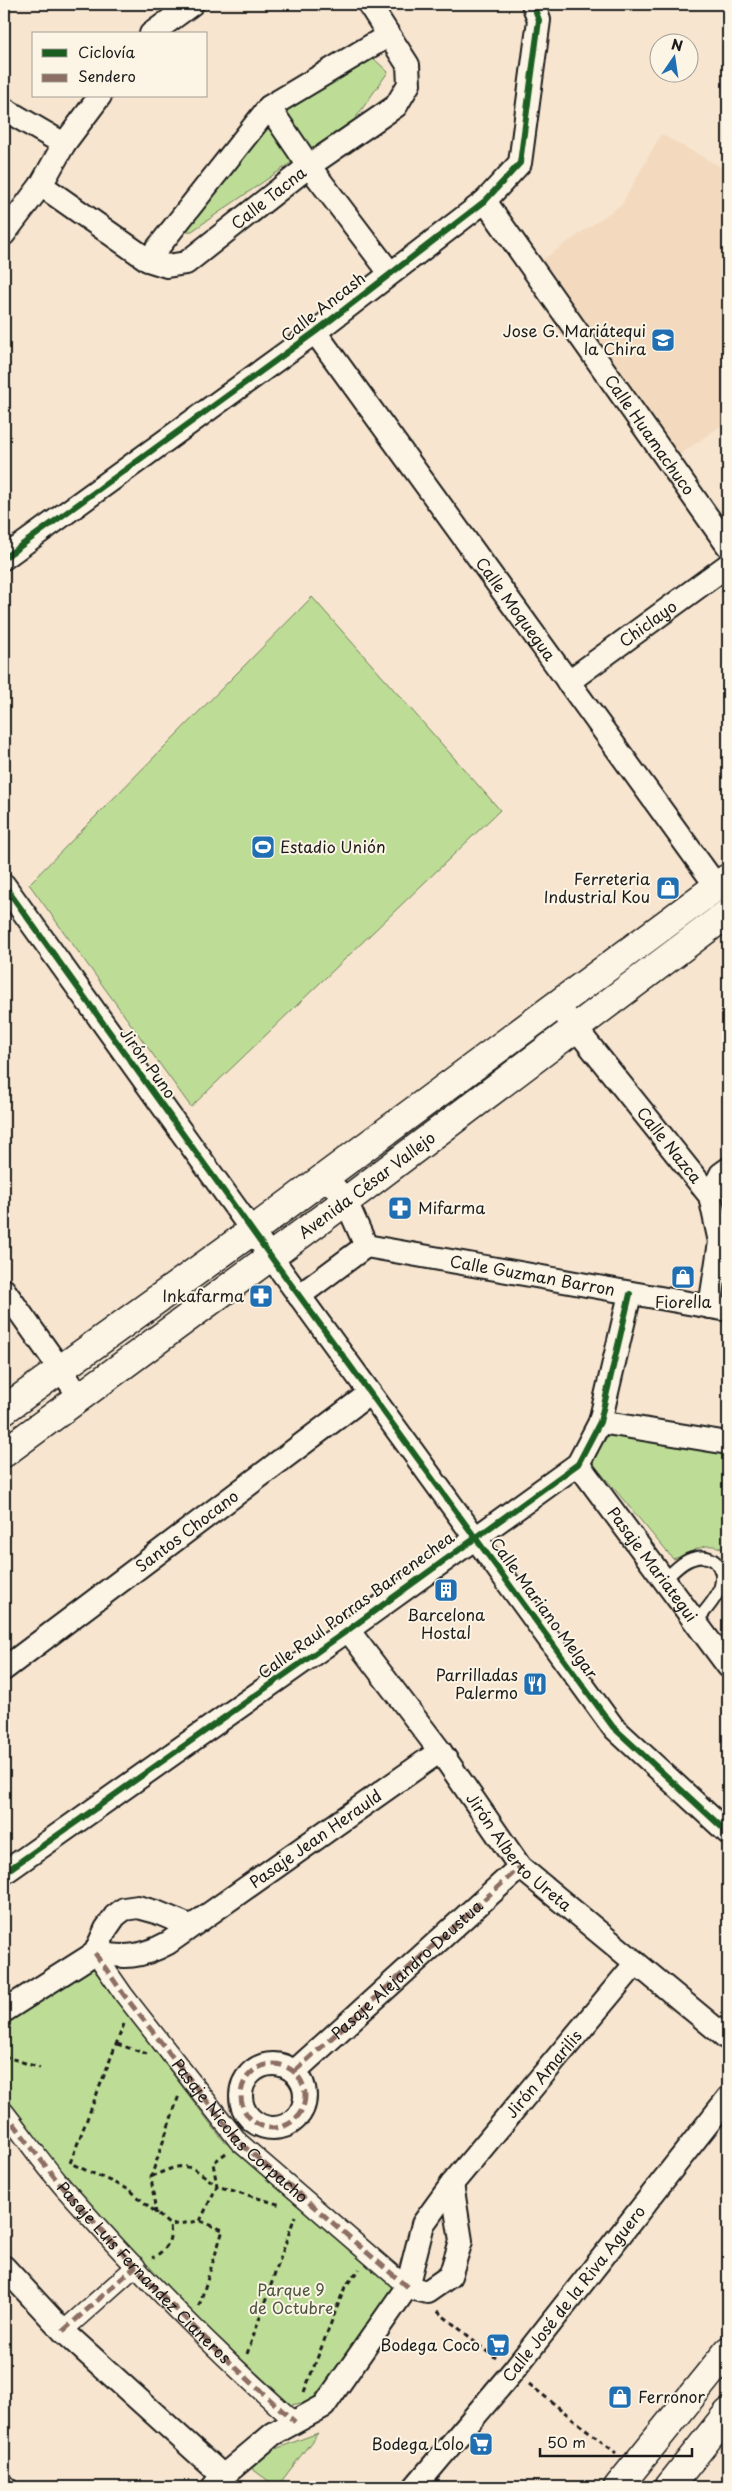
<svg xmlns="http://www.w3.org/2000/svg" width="732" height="2491" viewBox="0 0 732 2491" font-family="'Playpen Sans',sans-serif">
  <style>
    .built { fill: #f3dabf }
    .green { fill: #bddd96; stroke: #6c7c59 }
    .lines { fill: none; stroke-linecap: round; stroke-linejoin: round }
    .service-casing { stroke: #1c1c1c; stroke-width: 15 }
    .pedestrian-casing { stroke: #1c1c1c; stroke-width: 21 }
    .minor-casing { stroke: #1c1c1c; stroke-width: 26 }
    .secondary-casing { stroke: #1c1c1c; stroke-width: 31 }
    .primary-casing { stroke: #1c1c1c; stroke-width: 31 }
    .path { stroke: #1c1c1c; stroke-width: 3; stroke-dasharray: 5 4; stroke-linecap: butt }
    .service { stroke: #fcf5e5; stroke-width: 11 }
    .pedestrian { stroke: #fcf5e5; stroke-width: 18 }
    .minor { stroke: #fcf5e5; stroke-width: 22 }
    .secondary { stroke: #fcf5e5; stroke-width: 28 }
    .primary { stroke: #fcf5e5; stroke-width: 28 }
    .quiet { stroke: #8d6e63; stroke-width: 5; stroke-dasharray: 10 5; stroke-linecap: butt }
    .cycleway-casing { stroke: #fcf5e5; stroke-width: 9 }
    .cycleway { stroke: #1b5e20; stroke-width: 6 }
    .labels { text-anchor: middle; stroke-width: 4; stroke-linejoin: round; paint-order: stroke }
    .street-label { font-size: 16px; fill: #1c1c1c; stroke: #fcf5e5 }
    .poi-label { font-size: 16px; fill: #1c1c1c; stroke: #fcf5e5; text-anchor: end }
    .park-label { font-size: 16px; fill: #4c5641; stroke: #fcf5e5 }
  </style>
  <rect width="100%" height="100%" fill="#f7e5cf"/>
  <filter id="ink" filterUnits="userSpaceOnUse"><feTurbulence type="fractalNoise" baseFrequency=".02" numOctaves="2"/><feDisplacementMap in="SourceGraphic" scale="10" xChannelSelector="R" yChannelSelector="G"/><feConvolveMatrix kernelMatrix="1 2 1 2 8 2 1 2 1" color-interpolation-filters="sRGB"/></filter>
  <g filter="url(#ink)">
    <path class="built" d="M661,134L728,171V421L679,455L542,260L622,204Z"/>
    <path class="green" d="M370,55L388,72L355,119L308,151L281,114L295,102Z
      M267,126L283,143L295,160L192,231L183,232Z
      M312,597L500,810L191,1107L29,884Z
      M613,1428L728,1449V1552C705,1537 696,1553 673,1559L591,1461Z
      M90,1965L222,2139L397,2289L311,2401L291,2405L155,2278L56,2168L4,2095V2019Z
      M318,2433L277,2487L248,2466L254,2457Z"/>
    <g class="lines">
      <g class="service-casing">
        <path id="service" d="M664,1580C673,1572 683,1560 695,1558C719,1552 728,1576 717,1594C712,1604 703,1613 696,1622"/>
      </g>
      <g class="pedestrian-casing">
        <g id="pedestrian">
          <path id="s1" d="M95,1953L124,1995L239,2142L407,2287"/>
          <path d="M4,2111C26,2139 46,2169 70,2195C140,2275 216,2352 295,2422"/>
          <path d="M63,2331L136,2266"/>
        </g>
      </g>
      <g class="minor-casing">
        <g id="minor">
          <path d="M151,34L192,4"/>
          <path d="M269,107L309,166L390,273"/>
          <path d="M4,109L64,144"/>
          <path id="s2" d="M41,185L148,260L167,266L186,263L309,166L396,106L409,84L408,65L369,4"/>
          <path id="s3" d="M485,201L728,546"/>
          <path d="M4,234L41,185L64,144L100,96"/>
          <path d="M148,260L269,107L389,35"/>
          <path id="s4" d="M315,332L717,887"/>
          <path d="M4,558L315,332L485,201L520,163L539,20L533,4"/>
          <path id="s5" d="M568,682L728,565"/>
          <path d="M4,885L271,1257L613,1727L728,1833"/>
          <path id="s6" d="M558,1006L710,1196L720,1242L710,1307"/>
          <path d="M326,1177L346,1201L366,1246"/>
          <path d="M710,1196L721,1174L728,1169"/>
          <path id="s7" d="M366,1246L728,1310"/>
          <path d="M4,1290L80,1397"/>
          <path d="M299,1296L366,1246"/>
          <path d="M600,1422L728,1443"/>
          <path id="s8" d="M578,1464L728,1666"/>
          <path id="s9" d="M348,1630L440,1751L520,1867L728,2039"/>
          <path id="s10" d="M4,1669L370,1393"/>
          <path d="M4,1873L348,1630L578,1464L600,1422L630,1294"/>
          <path id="s11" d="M95,1953C125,1958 140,1958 168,1943L440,1751"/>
          <path d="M4,2011L95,1953L106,1929L115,1916L124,1909L138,1907L156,1912L190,1926"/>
          <circle cx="273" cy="2096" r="32"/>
          <path d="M295,2071L520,1867"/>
          <path d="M4,2267L63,2331L223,2476"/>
          <path d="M407,2287L427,2292L450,2276L461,2241L452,2184"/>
          <path d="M4,2486L5,2487"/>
          <path id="s12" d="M213,2487L223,2476L273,2434L324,2406L407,2287L423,2224L452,2184L636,1963"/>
          <path id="s13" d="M415,2487L513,2371L728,2098"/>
        </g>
      </g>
      <g class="secondary-casing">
        <g id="secondary">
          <path d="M4,1410L252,1231L728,878"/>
          <path id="s14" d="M4,1453L346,1201L728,913"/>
        </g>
      </g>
      <g class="primary-casing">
        <path id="primary" d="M618,2487L728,2351
          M669,2487L728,2413"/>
      </g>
      <path class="path" d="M124,2024L70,2163L130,2190L170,2225C172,2241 167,2250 152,2258
        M117,2044L147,2054
        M4,2056L40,2068
        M226,2153L213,2163L217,2186L281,2205
        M151,2177C185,2161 189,2163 217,2186L200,2221L170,2225
        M156,2214L151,2177L179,2095
        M199,2306L223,2230L200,2221
        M437,2311L496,2358
        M247,2354L295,2216
        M529,2384L616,2453
        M304,2392L345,2287L359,2269"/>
      <use href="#service" class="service"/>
      <use href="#pedestrian" class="pedestrian"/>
      <use href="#minor" class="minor"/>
      <use href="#secondary" class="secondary"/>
      <use href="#primary" class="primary"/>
      <g class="quiet">
        <path d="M95,1953L124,1995L239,2142L407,2287"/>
        <circle cx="273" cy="2096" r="32"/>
        <path id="s15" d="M295,2071L520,1867"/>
        <path id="s16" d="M4,2111C26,2139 46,2169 70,2195C140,2275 216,2352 295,2422"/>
        <path d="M63,2331L136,2266"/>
      </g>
      <g class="cycleway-casing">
        <path id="cycleway" d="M4,558L315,332L485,201L520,163L539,20L533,4
          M4,885L271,1257L613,1727L728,1833
          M4,1873L348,1630L578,1464L600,1422L630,1294"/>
      </g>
      <use href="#cycleway" class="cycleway"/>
    </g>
  </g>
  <defs>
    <g id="school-square" transform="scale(1.25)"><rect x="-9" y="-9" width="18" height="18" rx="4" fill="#1f6fb2" stroke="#fcf5e5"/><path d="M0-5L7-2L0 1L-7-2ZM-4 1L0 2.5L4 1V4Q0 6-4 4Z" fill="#fff"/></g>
    <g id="stadium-square" transform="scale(1.25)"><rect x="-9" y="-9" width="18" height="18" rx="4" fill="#1f6fb2" stroke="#fcf5e5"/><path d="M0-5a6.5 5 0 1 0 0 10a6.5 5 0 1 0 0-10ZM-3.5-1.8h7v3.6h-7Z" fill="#fff"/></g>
    <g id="shop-square" transform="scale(1.25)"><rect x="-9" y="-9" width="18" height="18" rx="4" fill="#1f6fb2" stroke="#fcf5e5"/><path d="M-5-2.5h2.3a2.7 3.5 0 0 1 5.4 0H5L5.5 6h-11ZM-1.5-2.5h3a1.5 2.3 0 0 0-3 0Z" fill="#fff"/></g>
    <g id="pharmacy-square" transform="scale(1.25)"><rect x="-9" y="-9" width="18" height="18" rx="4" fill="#1f6fb2" stroke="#fcf5e5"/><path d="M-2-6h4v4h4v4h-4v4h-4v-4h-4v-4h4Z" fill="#fff"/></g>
    <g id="building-square" transform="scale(1.25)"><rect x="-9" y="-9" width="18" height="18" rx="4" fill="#1f6fb2" stroke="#fcf5e5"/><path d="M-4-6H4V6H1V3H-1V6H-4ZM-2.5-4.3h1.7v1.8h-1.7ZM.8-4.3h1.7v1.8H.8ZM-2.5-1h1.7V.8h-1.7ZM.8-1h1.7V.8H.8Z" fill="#fff"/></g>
    <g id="restaurant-square" transform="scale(1.25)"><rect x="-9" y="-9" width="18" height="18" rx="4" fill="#1f6fb2" stroke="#fcf5e5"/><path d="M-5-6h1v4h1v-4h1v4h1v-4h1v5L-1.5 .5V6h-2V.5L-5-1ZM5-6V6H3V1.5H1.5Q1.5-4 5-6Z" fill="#fff"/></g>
    <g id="supermarket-square" transform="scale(1.25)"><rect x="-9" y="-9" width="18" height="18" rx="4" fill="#1f6fb2" stroke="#fcf5e5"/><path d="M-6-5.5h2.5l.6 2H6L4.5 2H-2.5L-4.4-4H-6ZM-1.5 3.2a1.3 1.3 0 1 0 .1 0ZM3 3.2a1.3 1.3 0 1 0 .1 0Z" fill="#fff"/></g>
  </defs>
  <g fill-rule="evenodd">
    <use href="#school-square" x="663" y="340"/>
    <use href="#stadium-square" x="263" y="847"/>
    <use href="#shop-square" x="668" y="888"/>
    <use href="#pharmacy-square" x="400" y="1208"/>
    <use href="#shop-square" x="683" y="1277"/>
    <use href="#pharmacy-square" x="261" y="1296"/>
    <use href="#building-square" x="446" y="1590"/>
    <use href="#restaurant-square" x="535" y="1684"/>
    <use href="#supermarket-square" x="498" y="2345"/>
    <use href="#shop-square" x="620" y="2397"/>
    <use href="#supermarket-square" x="481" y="2444"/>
  </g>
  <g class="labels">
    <g class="street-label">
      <text dy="6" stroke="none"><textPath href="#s2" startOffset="275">Calle Tacna</textPath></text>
      <text transform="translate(323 307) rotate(-38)" y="6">Calle Ancash</text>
      <text dy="6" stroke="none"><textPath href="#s3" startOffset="286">Calle Huamachuco</textPath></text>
      <text dy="6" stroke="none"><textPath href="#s4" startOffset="342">Calle Moquegua</textPath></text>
      <text dy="6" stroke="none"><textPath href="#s5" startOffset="99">Chiclayo</textPath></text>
      <text transform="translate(148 1063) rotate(54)" y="6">Jirón Puno</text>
      <text dy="6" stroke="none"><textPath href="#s6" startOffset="178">Calle Nazca</textPath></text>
      <text dy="6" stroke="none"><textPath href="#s14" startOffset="451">Avenida César Vallejo</textPath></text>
      <text dy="6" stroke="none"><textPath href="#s7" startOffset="169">Calle Guzman Barron</textPath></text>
      <text dy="6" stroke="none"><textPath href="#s10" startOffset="229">Santos Chocano</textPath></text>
      <text dy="6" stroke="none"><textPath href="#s8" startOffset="125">Pasaje Mariategui</textPath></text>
      <text transform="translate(356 1605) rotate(-36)" y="6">Calle Raul Porras Barrenechea</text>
      <text transform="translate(544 1608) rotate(54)" y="6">Calle Mariano Melgar</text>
      <text dy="6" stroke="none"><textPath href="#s11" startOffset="256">Pasaje Jean Herauld</textPath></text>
      <text dy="6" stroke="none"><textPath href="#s9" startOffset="281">Jirón Alberto Ureta</textPath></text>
      <text dy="6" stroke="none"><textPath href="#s15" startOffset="151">Pasaje Alejandro Deustua</textPath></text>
      <text dy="6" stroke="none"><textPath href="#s12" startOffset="541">Jirón Amarilis</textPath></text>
      <text dy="6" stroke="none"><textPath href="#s1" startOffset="230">Pasaje Nicolas Corpacho</textPath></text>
      <text dy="6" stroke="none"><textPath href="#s16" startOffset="214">Pasaje Luís Fernandez Cianeros</textPath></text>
      <text dy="6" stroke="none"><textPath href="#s13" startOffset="250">Calle José de la Riva Aguero</textPath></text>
    </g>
    <g class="poi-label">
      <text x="646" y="337">Jose G. Mariátequi<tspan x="646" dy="18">la Chira</tspan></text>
      <text x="280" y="853" text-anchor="start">Estadio Unión</text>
      <text x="650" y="885">Ferreteria<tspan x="650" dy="18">Industrial Kou</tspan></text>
      <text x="418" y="1214" text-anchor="start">Mifarma</text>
      <text x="244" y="1302">Inkafarma</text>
      <text x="683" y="1308" text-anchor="middle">Fiorella</text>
      <text x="446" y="1621" text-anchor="middle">Barcelona<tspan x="446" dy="18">Hostal</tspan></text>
      <text x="518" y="1681">Parrilladas<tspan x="518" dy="18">Palermo</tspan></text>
      <text x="480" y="2351">Bodega Coco</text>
      <text x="638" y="2403" text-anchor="start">Ferronor</text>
      <text x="464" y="2450">Bodega Lolo</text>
    </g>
    <g class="park-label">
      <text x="291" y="2296">Parque 9<tspan x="291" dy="18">de Octubre</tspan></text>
    </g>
  </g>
  <rect width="732" height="2491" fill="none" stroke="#fcf5e5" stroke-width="20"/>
  <rect x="10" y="10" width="712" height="2471" fill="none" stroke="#1c1c1c" stroke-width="2" filter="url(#ink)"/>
  <rect x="32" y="32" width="175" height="65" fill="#fcf5e5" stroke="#a29e95"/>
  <rect x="42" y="49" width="25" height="8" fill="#1b5e20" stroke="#a29e95"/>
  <text x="78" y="58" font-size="15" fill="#1c1c1c">Ciclovía</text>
  <rect x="42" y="74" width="25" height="8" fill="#8d6e63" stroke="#a29e95"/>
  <text x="78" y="82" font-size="15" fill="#1c1c1c">Sendero</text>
  <g transform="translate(674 58) rotate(13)"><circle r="24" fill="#fcf5e5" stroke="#a29e95"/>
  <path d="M0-4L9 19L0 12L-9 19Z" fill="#1f6fb2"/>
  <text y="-8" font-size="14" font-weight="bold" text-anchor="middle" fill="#1c1c1c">N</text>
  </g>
  <path d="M540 2448v8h152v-8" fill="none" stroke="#1c1c1c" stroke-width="2.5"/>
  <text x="547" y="2448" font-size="15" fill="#1c1c1c" stroke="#fcf5e5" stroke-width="4" paint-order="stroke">50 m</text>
</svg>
